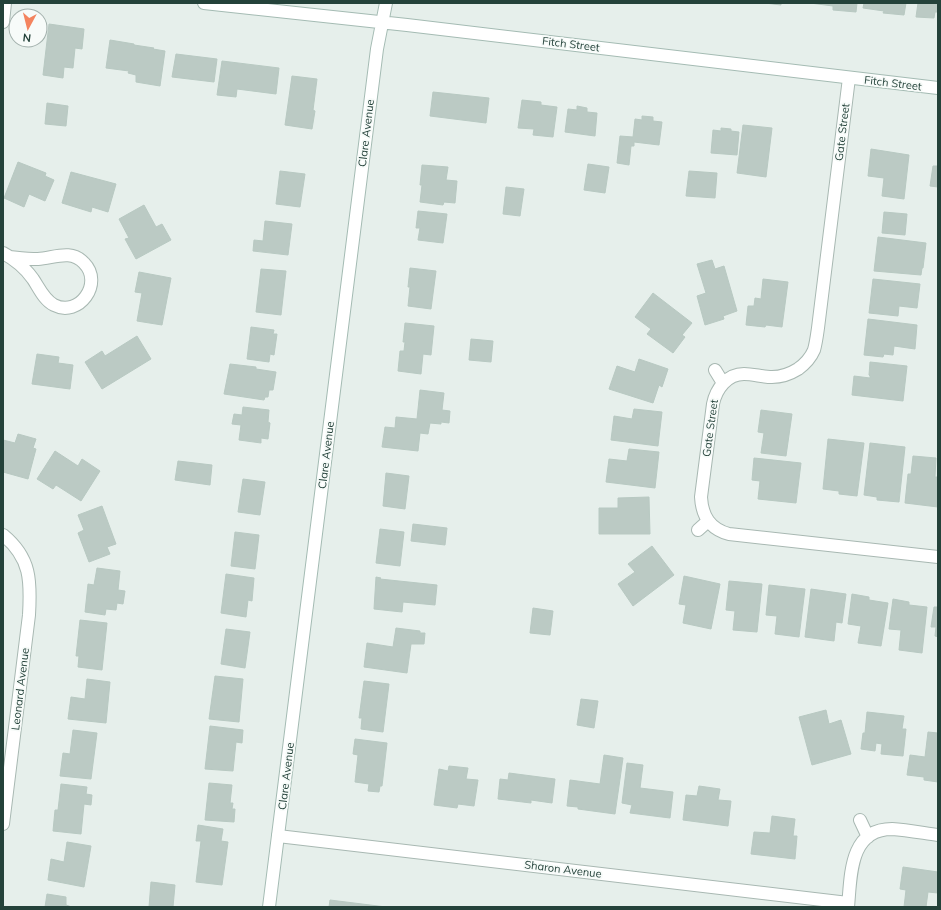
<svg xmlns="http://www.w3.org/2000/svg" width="941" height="910" viewBox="0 0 941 910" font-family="Mulish,sans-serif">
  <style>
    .building { fill: #bbcac4; stroke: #b8c9c2 }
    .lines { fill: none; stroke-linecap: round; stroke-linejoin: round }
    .street-casing { stroke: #a8b8b2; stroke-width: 14 }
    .secondary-casing { stroke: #a4bbb3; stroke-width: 14 }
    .street { stroke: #fff; stroke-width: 12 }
    .secondary { stroke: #fff; stroke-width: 12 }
    .labels { text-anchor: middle; stroke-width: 3.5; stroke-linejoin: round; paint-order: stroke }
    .street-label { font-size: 11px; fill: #24423a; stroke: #f7fbf9 }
  </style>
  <rect width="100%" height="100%" fill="#e6efeb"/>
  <path class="building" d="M765,3H781V5Z
    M810,3H857L856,12L833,10V6Z
    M864,3H906L904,15L883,13L884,11L863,8Z
    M918,3H938V12H935L934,18L916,17Z
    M49,24L84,29L82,49L75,48L73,68L64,67L63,78L43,75Z
    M110,40L134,44V45L154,48L153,49L165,51L160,86L136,82V75L128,73L129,71L106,68Z
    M176,54L217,59L214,82L172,77Z
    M222,61L279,68L276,94L237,89L236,97L217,95Z
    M292,76L317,79L313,110L315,111L312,129L285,125Z
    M433,92L489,98L486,123L430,116Z
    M522,100L541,102V105L557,107L553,137L533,135L534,129L518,128Z
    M47,103L68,106L66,126L45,124Z
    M577,106L587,108V112L597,113L595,136L565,132L568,109L577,110Z
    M642,116L653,117V121L662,122L659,145L634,142V146H631L629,165L617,163L620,136L633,137L635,119L642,120Z
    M743,125L772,128L766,177L737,173Z
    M721,128L731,129V131L739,132L737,155L711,153L713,130L721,131Z
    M871,149L909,155L904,199L882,196L884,178L868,176Z
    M18,162L46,173L45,176L54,180L45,201L29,194L24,207L4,198Z
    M588,164L609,167L605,193L584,190Z
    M422,165L448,167L446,180L457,181L455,203L444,202L443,205L420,202L422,185H420Z
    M933,166H938V187L930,186Z
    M280,171L305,174L300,207L276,204Z
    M689,171L717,173L715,198L686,196Z
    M71,172L116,184L108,212L92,207L91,212L62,203Z
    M506,187L524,189L520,216L503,214Z
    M144,205L156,227L162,224L171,240L136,259L125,239L129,238L119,219Z
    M418,211L447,214L443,243L418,240L420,228H416Z
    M884,212L907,214L905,235L882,233Z
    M265,221L292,224L288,255L253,251L254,240L263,241Z
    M878,237L926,243L923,268H922L921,275L874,271Z
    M712,260L715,269L724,266L737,311L723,316L724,319L705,325L697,296L706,293L697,264Z
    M410,268L436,271L431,309L408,306L410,287H408Z
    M261,269L286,271L281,315L256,312Z
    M139,272L171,278L162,325L137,321L142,293L135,292Z
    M763,279L788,282L782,327L766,325L765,327L746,325L748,306H754L755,298L761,299Z
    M873,279L920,284L917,308L899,306L898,316L869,313Z
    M653,293L692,323L682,335L685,337L673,353L647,334L651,329L635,317Z
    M868,319L917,325L915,349L894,346L893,355L884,354L883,357L864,355Z
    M405,323L434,326L431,355L423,354L421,374L398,371L400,351H404L405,342H403Z
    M251,327L274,330L273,334H277L274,355L270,354L269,362L247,359Z
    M137,336L151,359L102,389L85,362L102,351L105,356Z
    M471,339L493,341L491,362L469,360Z
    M37,354L59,357L58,363L73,365L70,389L32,384Z
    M639,359L668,369L662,387L659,385L653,403L609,389L617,366L635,372Z
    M870,362L907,366L903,401L852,395L854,376L870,378V376L869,375Z
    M230,364L256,367V369L276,372L273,390H269L268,397H265L264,400L224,394Z
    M420,390L444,393L442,410L450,411L449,423L441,422V424L430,423L428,434L420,433L418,451L382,447L385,427L395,428L396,417L417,419Z
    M243,407L269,410L268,422L270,423L268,439L261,438V443L239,440L241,425L232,424L234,414L242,415Z
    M634,409L662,412L658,446L611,440L614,416L632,419Z
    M761,410L792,414L786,456L761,453L764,433L758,432Z
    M18,434L36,439L33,448L36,449L28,479L3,472V440L15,443Z
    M828,439L864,443L857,496L839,494V491L823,489Z
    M870,443L905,447L899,502L877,500V497L864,495Z
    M629,449L659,452L655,488L606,482L609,459L627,461Z
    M55,451L78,466L82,459L100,471L81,501L56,485L53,489L37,479Z
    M913,456L936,458L935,477H938V507L905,503L908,474H911Z
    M754,458L801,463L796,503L758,499L760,481L752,480Z
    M178,461L212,465L210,485L175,480Z
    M386,473L409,476L405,509L383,506Z
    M243,479L265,482L260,515L238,512Z
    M649,497L650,534H599V508H618V498Z
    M102,506L116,544L107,547L110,554L89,562L78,533L84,530L78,515Z
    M413,524L447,528L445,545L411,541Z
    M380,529L404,532L400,566L376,563Z
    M235,532L259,535L255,569L231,566Z
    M652,546L674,575L633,606L618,584L635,572L628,564Z
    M97,568L120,571L118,590L125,591L123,604L117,603L116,610L106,609L105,615L85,612L88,584L94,585Z
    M226,574L254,578L252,601L248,600L246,617L221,613Z
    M684,576L720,584L711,629L683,623L686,605L679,604Z
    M376,577L381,578L380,579L437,585L435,605L403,602L402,612L374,609Z
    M729,581L762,584L757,632L733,630L735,611L726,610Z
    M769,585L805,589L799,637L775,634L777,616L766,615Z
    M811,589L846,594L842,623L836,622L834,641L805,637Z
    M852,594L869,597V600L888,603L881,646L858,643L861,626L848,624Z
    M893,599L909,602V605L927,607L922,653L899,650L901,630L889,629Z
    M934,607H938V637L935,636L936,627H931Z
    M533,608L553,611L550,635L530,633Z
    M80,620L107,623L102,670L78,667L79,656H76Z
    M396,628L420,631V633H425L424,644H411L407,673L364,667L367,643L393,647Z
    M226,629L250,632L245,668L221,664Z
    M215,676L243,679L239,722L209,719Z
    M87,679L110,682L106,723L68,719L71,697L85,699Z
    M364,681L389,684L383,732L361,729L362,718H359Z
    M581,699L598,701L594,728L577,725Z
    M826,710L829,724L841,720L851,754L812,765L799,717Z
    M867,712L904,716L902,729H906L903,756L881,754L882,744L876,743L875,751L861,749L863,733H865Z
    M210,726L243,730L242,743L236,742L233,771L205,769Z
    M73,730L97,733L91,779L60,776L63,753L70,754Z
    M928,732L938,733V782L924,780V777L907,775L910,755L925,757Z
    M355,739L387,743L382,786H380L379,792L368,791L369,784L355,782L358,755L353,754Z
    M604,755L623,758L615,814L578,809V807L567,806L570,780L600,784Z
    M627,763L643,765L640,788L673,792L670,818L630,813L632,805L622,803Z
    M449,766L468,768L466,779L478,780L474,806L458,804L457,808L434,805L439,769L448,771Z
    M509,773L555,779L552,803L531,800V803L498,799L500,779L508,780Z
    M209,783L232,785L230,803H233L232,809H235L234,822L205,820Z
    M61,784L87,787L86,794L92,795L91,805L84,804L81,834L53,831L55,810H58Z
    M699,786L720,789L718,800L731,801L728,826L683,820L686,795L697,796Z
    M772,816L795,819L793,836H797L795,859L751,854L754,832L770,833Z
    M198,825L223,829L221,841L228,842L222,885L196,882L201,841H196Z
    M67,842L91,846L84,887L48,880L51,859L64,862Z
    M903,867L938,872V893L928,892L926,907H904L906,890L900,889Z
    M151,882L175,885L173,907H149Z
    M47,894L66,897V905L72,907H45Z
    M330,900L386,907H329Z"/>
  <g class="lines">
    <g class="street-casing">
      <path id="street" d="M3,22L5,3
        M849,78L818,328C817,335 816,343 814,350C811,357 805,364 798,369C790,374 781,377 772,377C763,377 753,374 744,374C727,374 716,389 713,404L701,497C702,516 710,529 729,534L938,557
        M3,253C14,259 26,269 33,279C39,288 44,300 54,305C79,318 104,283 84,263C71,249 54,258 38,259C28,259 20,258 10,257
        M715,370L723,383
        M698,530L708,521
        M3,535C31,558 31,581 29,615L3,824
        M860,820L868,837
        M278,836L848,903
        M848,907C851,876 849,829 892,829C907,830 923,833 938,835"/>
    </g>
    <g class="secondary-casing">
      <path id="secondary" d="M204,3L407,25L938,88
        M269,907L377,49L386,3"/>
    </g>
    <use href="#street" class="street"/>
    <use href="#secondary" class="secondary"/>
  </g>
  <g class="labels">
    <g class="street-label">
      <text transform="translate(571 44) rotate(7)" y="4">Fitch Street</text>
      <text transform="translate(893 83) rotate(7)" y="4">Fitch Street</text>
      <text transform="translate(842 132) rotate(-83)" y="4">Gate Street</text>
      <text transform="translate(366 133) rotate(-83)" y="4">Clare Avenue</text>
      <text transform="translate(710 428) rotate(-82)" y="4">Gate Street</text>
      <text transform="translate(326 455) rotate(-83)" y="4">Clare Avenue</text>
      <text transform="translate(20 689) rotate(-83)" y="4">Leonard Avenue</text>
      <text transform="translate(286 776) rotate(-83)" y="4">Clare Avenue</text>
      <text transform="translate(563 869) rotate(7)" y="4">Sharon Avenue</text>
    </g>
  </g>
  <rect width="941" height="910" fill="none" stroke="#24423a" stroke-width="8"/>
  <g transform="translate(28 28) rotate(187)"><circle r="19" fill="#f7fbf9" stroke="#a3b1ad"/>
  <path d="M0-3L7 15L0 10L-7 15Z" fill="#f4845f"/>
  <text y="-6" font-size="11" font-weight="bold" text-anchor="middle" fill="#24423a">N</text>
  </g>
</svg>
